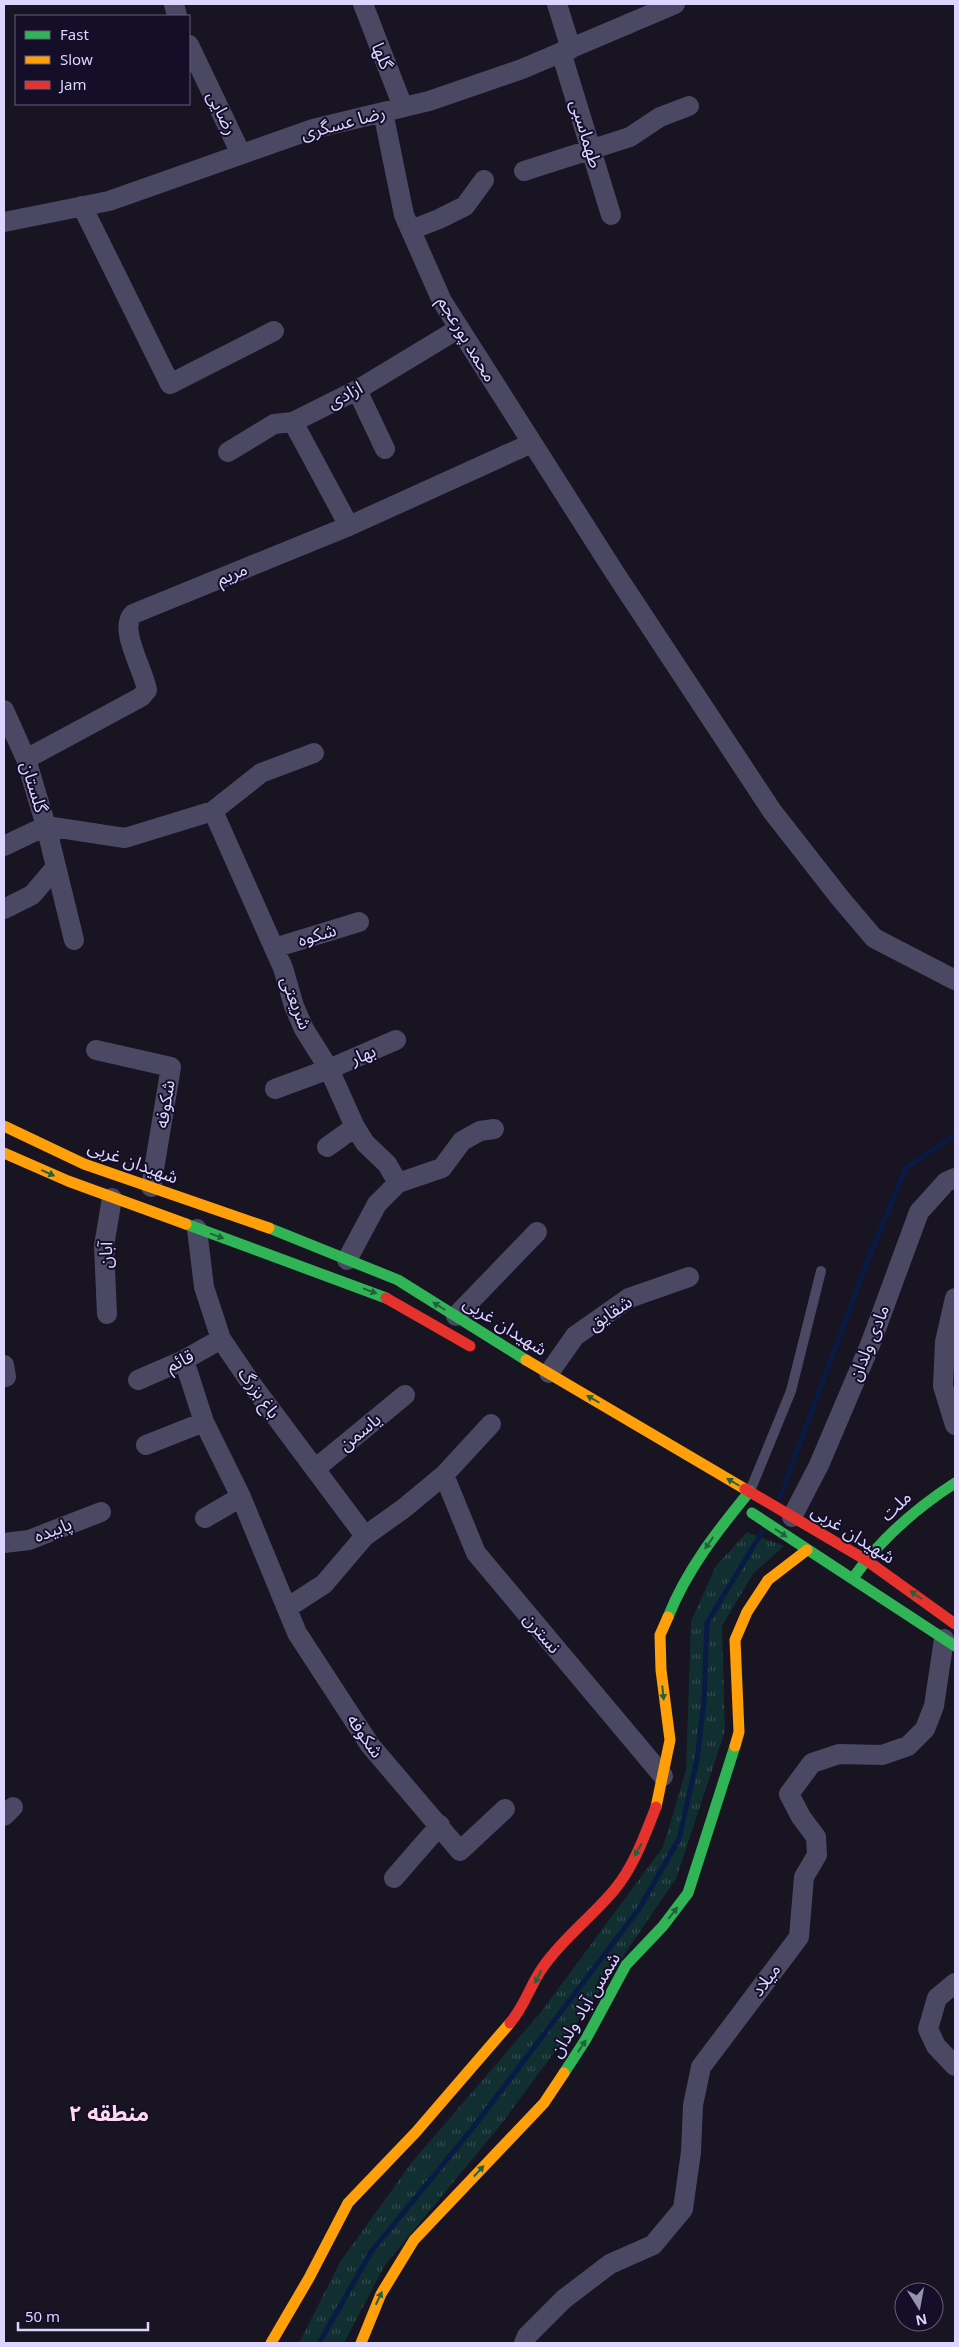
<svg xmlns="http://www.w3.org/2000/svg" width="959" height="2347" viewBox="0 0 959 2347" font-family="'Noto Sans','Noto Sans Arabic',sans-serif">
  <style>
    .grass { fill: url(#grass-tufts) }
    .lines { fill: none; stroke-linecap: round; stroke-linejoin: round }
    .stream { stroke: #091a45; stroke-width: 5 }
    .lane { stroke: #4b4863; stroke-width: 10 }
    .street { stroke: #4b4863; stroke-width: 20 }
    .fast { stroke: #30b455; stroke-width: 11 }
    .slow { stroke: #ff9f0a; stroke-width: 11 }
    .jam { stroke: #e5322d; stroke-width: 11 }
    .oneway { fill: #22613e }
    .labels { text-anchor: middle; stroke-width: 4; stroke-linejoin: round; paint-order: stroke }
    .street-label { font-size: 18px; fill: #dcd5ff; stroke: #140e28 }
    .district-label { font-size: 22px; font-weight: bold; fill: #ffd7ee; stroke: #140e28 }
  </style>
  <defs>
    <pattern id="grass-tufts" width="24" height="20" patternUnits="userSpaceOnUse" patternTransform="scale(1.25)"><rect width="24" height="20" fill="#112e31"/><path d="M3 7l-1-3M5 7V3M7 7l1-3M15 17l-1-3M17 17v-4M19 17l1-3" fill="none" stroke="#334b50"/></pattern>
  </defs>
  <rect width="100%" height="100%" fill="#181422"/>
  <path class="grass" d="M747,1532L784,1546L753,1574L722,1626L725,1731L676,1879L591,2003L499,2127L385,2265L344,2343H299L340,2262L412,2162L541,2012L663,1847L686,1770L691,1621L716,1566Z"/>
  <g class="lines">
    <path class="stream" d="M780,1497L867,1262L906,1168L955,1135
      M319,2343L371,2252L472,2129L639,1909L679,1839L697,1760L704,1701L707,1623L762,1532"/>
    <path class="lane" d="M750,1491L791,1391L821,1271"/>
    <path class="street" d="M174,4L177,16
      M363,4L403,107
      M557,4L571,49
      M189,45L241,154
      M561,52L611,215
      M383,112L404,215L442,301L613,570L772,811L840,898L874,938L955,980
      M524,171L630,137L660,117L689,106
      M82,206L170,384L274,331
      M4,222L109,201L313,129L429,101L522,69L675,4
      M411,230L439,219L465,206L484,180
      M357,390L385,449
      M293,422L349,526
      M228,452L274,424L293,422L357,390L458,329
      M4,710L26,759L46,826L74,940
      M26,759L141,697L147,690C144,670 118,629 133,614L349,526L532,443
      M213,811L283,968L294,1006L304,1029L329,1069L355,1127L365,1143L387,1164L398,1183
      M4,846L46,826L125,838L213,811L261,773L314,753
      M4,909L32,895L56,867
      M274,948L359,922
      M96,1050L171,1067L151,1187
      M275,1089L329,1069L396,1040
      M327,1147L355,1127
      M197,1229L204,1287L221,1339L253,1386L365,1536
      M347,1260L377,1204L398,1183L442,1168L462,1141L480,1131L494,1129
      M955,1298L945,1342L943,1386L955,1425
      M107,1314L104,1246L112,1198
      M456,1316L537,1232
      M184,1360L204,1422L241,1497L297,1633L370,1745L460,1851L505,1809
      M4,1365L6,1377
      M549,1373L575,1336L629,1298L689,1277
      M138,1380L184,1360L221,1339
      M146,1445L204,1422
      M315,1469L405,1395
      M444,1475L476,1553L663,1776
      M792,1517L819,1465L870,1345L919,1212L946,1182L955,1178
      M205,1518L241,1497
      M4,1543L29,1540L101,1512
      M287,1608L324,1584L365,1536L403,1509L444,1475L491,1424
      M4,1816L13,1807
      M394,1878L440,1825
      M955,1983L937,1998L928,2029L936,2046L955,2066
      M524,2343L527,2336L564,2299L610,2264L653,2245L683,2209L691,2152L693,2105L701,2067L799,1937L804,1877L817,1855L816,1837L801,1817L789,1794L812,1763L839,1754L882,1755L908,1746L925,1729L934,1706L944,1639"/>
    <path class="fast" d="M186,1224L386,1298
      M269,1228L398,1280L526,1360
      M752,1513L955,1646
      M856,1574C882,1538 918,1507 955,1483
      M668,1617C687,1569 718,1530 750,1491
      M564,2073L586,2039L626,1965L663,1926L688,1893L735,1746"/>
    <path class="slow" d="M4,1126L84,1164L269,1228
      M4,1153L68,1181L186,1224
      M526,1360L745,1489
      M735,1746L739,1732L735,1640L747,1612L768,1580L807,1550
      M656,1807L670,1740L661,1670L660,1635L668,1617
      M271,2343L309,2278L348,2203L416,2132L510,2023
      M361,2343L381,2294L414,2240L544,2103L564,2073"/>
    <path class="jam" d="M386,1298L470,1346
      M745,1489L866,1560L955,1624
      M510,2023C526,2004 530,1985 543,1967C563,1938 593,1916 615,1889C634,1866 645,1835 656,1807"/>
  </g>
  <defs><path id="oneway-solid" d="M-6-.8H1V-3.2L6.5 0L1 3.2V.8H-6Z" transform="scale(1.25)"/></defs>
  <g class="oneway">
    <use href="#oneway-solid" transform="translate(48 1173) rotate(24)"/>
    <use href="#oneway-solid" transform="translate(217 1236) rotate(20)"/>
    <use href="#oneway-solid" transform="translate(370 1291) rotate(20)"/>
    <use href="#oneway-solid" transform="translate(439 1306) rotate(-148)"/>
    <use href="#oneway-solid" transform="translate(593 1399) rotate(-150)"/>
    <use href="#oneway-solid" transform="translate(733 1482) rotate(-150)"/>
    <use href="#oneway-solid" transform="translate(781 1533) rotate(34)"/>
    <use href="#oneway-solid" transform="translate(709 1543) rotate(125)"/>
    <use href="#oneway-solid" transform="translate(916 1595) rotate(-145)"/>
    <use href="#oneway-solid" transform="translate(663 1693) rotate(84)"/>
    <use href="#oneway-solid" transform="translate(638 1850) rotate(120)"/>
    <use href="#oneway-solid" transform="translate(673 1913) rotate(-52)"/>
    <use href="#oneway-solid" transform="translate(538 1977) rotate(116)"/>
    <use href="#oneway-solid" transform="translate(582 2046) rotate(-56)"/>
    <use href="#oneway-solid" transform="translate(479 2171) rotate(-47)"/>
    <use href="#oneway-solid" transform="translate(379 2298) rotate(-65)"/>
  </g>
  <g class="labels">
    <g class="street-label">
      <text transform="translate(382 56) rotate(68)" y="6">گلها</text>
      <text transform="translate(222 113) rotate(64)" y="6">رضایی</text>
      <text transform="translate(343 123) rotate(-15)" y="6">رضا عسگری</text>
      <text transform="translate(586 134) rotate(73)" y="6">طهماسبی</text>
      <text transform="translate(467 339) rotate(59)" y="6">محمد پورعجم</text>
      <text transform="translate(345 395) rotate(-28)" y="6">ازادی</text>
      <text transform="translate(232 574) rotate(-22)" y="6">مریم</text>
      <text transform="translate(34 787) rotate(73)" y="6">گلستان</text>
      <text transform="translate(317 935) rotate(-17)" y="6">شکوه</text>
      <text transform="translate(296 1003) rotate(69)" y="6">شریعتی</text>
      <text transform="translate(363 1055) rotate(-23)" y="6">بهار</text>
      <text transform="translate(165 1104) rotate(-81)" y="6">شکوفه</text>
      <text transform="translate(133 1162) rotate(20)" y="6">شهیدان غربی</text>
      <text transform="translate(106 1255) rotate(-89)" y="6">آبان</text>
      <text transform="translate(610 1313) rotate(-33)" y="6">شقایق</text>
      <text transform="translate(505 1326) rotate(32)" y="6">شهیدان غربی</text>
      <text transform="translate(869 1343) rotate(-68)" y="6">مادی ولدان</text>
      <text transform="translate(180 1361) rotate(-26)" y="6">قائم</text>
      <text transform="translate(259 1393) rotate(54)" y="6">باغ بزرگ</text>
      <text transform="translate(360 1432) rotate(-39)" y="6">یاسمن</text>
      <text transform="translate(896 1506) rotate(-44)" y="6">ملت</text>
      <text transform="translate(53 1530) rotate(-21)" y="6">پابیده</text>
      <text transform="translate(853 1534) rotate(32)" y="6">شهیدان غربی</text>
      <text transform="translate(542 1633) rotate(50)" y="6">نسترن</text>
      <text transform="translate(365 1736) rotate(55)" y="6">شکوفه</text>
      <text transform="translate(766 1980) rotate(-53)" y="6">میلاد</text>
      <text transform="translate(585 2005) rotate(-59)" y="6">شمس آباد ولدان</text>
    </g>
    <g class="district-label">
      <text x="109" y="2121">منطقه ۲</text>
    </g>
  </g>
  <rect width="959" height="2347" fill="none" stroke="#dcd5ff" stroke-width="10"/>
  <rect x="15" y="15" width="175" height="90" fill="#140e28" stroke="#645e7e"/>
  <rect x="25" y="31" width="25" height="8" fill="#30b455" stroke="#645e7e"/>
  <text x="60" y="40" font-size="15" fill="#dcd5ff">Fast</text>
  <rect x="25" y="56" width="25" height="8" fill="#ff9f0a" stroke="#645e7e"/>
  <text x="60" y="65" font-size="15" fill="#dcd5ff">Slow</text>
  <rect x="25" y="81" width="25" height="8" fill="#e5322d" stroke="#645e7e"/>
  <text x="60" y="90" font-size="15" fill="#dcd5ff">Jam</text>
  <g transform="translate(919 2307) rotate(169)"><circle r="24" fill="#140e28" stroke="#645e7e"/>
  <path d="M0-4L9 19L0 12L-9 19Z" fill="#9791b2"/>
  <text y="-8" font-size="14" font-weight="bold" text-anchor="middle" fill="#dcd5ff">N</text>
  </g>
  <path d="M18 2322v8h130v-8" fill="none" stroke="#dcd5ff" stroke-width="2.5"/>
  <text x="25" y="2322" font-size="15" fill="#dcd5ff" stroke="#140e28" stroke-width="4" paint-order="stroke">50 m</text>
</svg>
